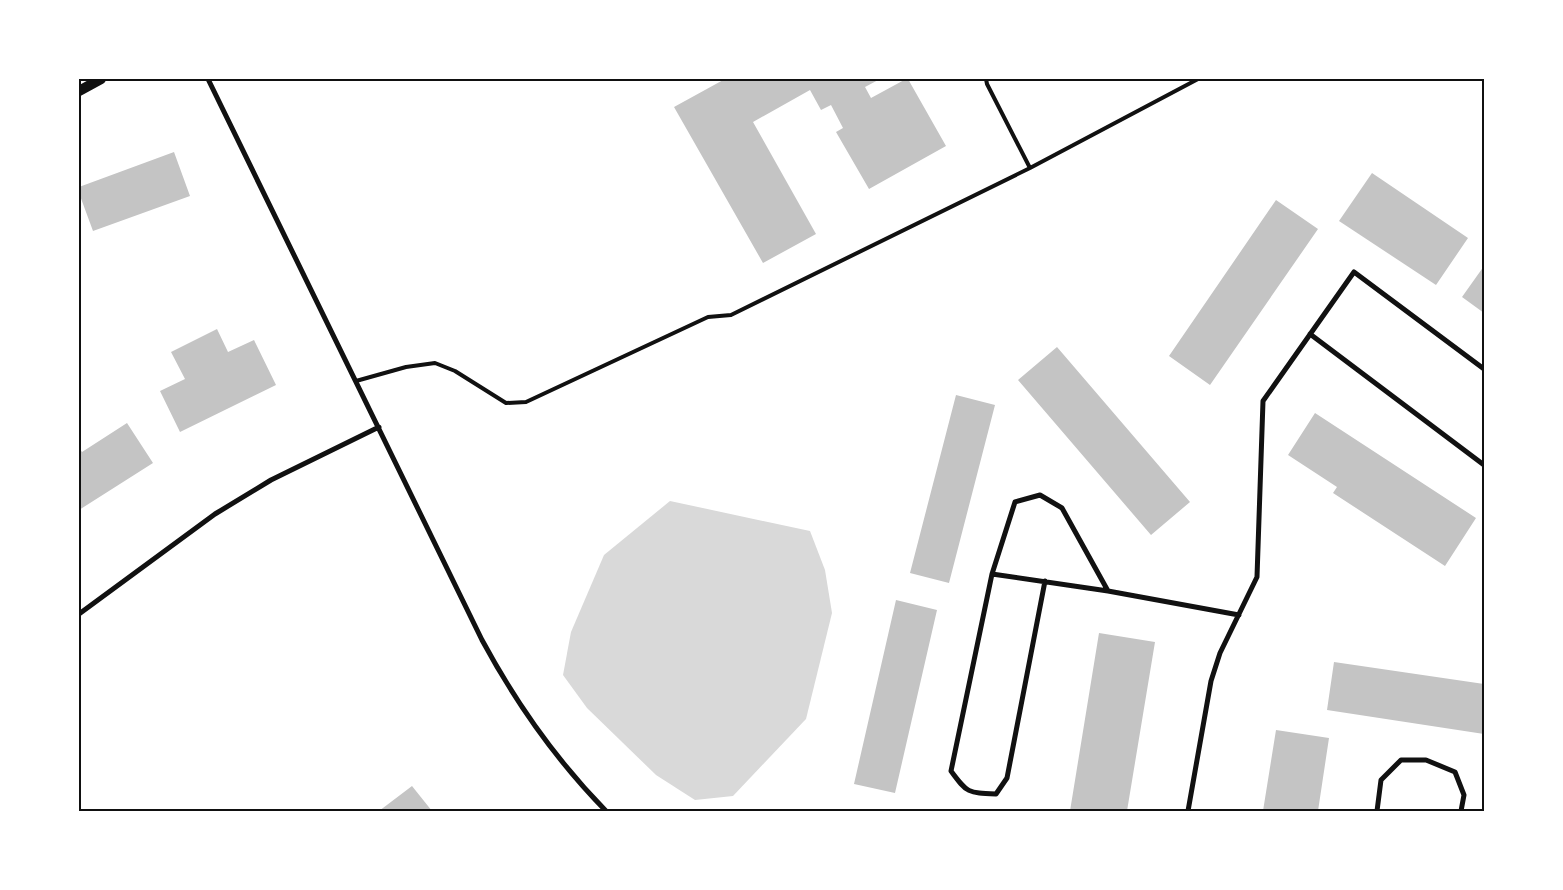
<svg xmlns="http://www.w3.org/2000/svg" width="1563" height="890" viewBox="0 0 1563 890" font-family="'Noto Serif',serif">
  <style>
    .water { fill: #d9d9d9 }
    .building { fill: #c4c4c4 }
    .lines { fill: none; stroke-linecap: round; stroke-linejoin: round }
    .service { stroke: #111; stroke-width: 4 }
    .minor { stroke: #111; stroke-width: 5 }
    .secondary { stroke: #111; stroke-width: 10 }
    .neatline { fill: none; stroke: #111; stroke-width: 2 }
  </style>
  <rect width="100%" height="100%" fill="#fff"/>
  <path class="water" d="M670,501L810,531L825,570L832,613L806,719L733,796L695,800L656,775L587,708L563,675L571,632L604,555Z"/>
  <path class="building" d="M725,79H880L865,87L871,98L906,79H908L946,146L869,189L836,132L843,128L831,105L821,110L810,90L753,122L816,234L763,263L674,107Z
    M174,152L190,196L93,231L79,193V187Z
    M1372,173L1468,238L1436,285L1339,221Z
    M1276,200L1318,229L1210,385L1169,356Z
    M1484,266V313L1462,297Z
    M217,329L228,352L254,340L276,385L180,432L160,391L185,379L171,352Z
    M1057,347L1190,502L1151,535L1018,380Z
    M956,395L995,405L949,583L910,573Z
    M1315,413L1476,518L1445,566L1333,493L1337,487L1288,455Z
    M127,423L153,463L79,510V448L82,452Z
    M896,600L937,610L895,793L854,784Z
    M1099,633L1155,642L1127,811H1070Z
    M1334,662L1484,684V734L1327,710Z
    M1276,730L1329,738L1318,811H1263Z
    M412,786L432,811H379Z"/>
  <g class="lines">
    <path class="service" d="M986,79L987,84L1030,168
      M356,381L406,367L435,363L455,371L506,403L526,402L708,317L731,315L1030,168L1198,79"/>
    <path class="minor" d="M208,79L482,640C516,703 556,760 606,811
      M1310,334L1484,465
      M992,574L951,771C967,793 968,793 996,794L1007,778L1045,581
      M1108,591L992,574L1015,502L1040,495L1062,508L1108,591L1239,615
      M79,614L215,514L271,480L379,427
      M1188,811L1211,681L1220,653L1257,577L1263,401L1354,272L1484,369
      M1377,811L1381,780L1401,760H1426L1455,772L1464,795L1461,811"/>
    <path class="secondary" d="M79,91L101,79"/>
  </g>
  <rect width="1563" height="890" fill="none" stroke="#ffffff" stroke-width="160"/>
  <rect x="80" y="80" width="1403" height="730" class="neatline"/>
</svg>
